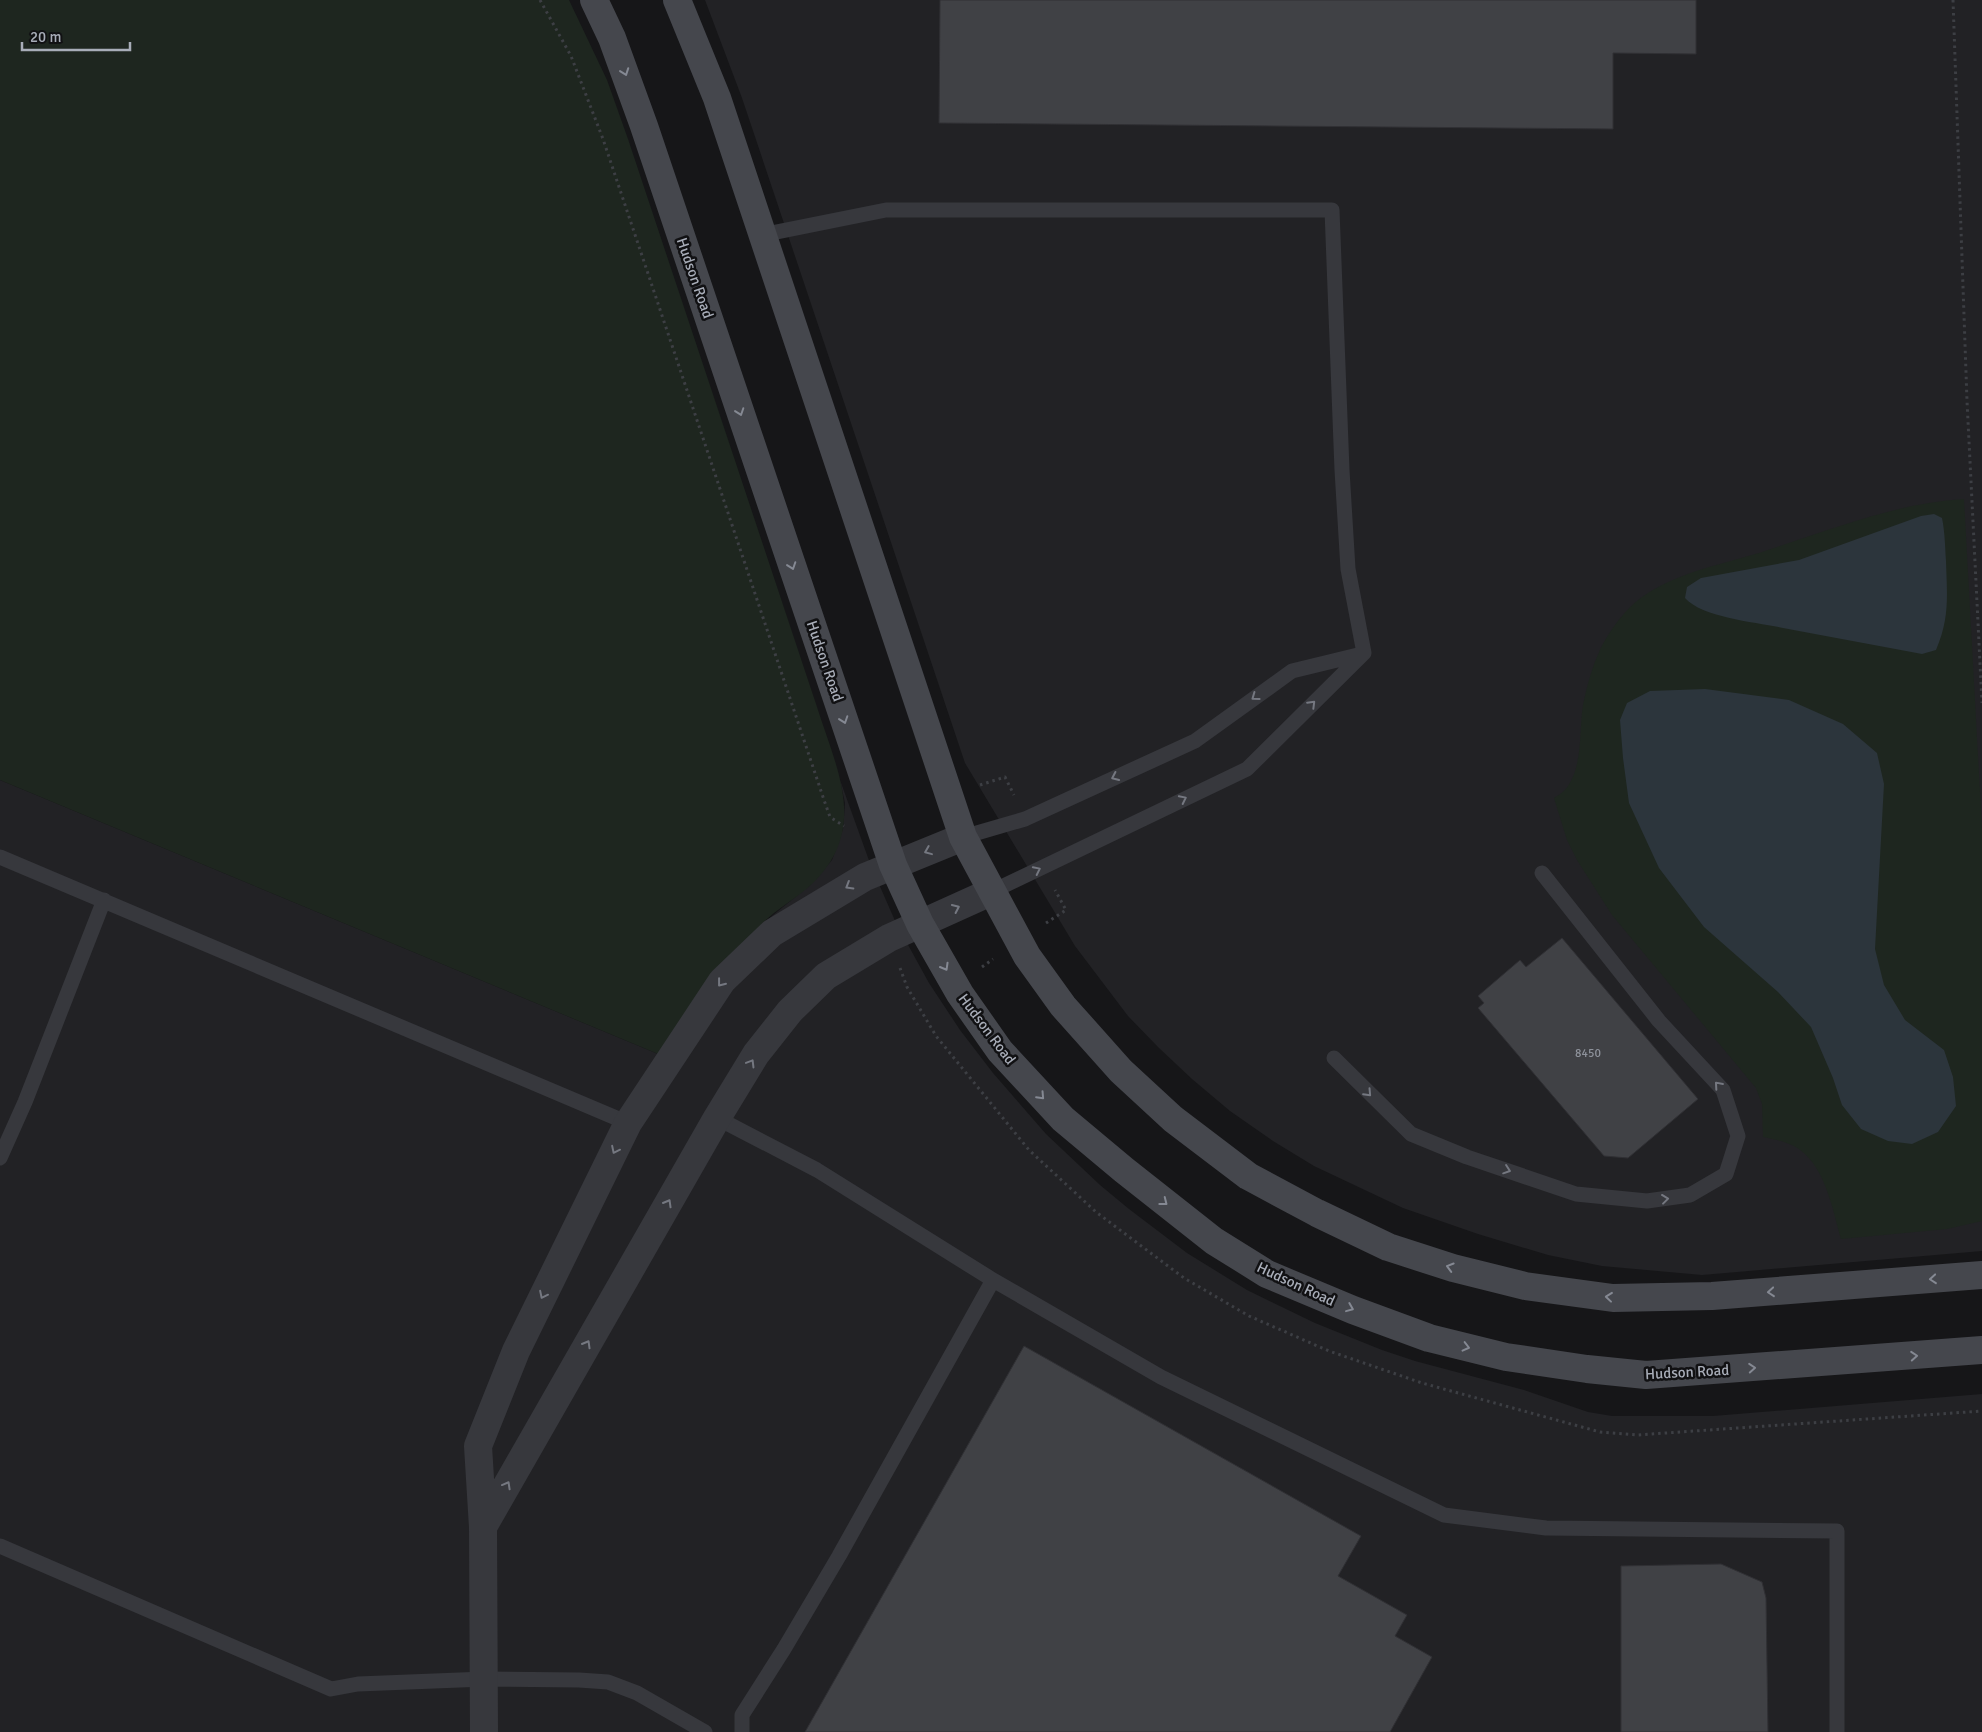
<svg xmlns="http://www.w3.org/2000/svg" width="1982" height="1732" viewBox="0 0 1982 1732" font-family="Signika,sans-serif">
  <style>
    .built { fill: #222225 }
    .green { fill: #1e261f }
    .water { fill: #2c353c }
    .building { fill: #404145; stroke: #303034 }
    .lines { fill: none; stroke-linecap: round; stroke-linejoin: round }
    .path { stroke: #3d3f44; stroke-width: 3; stroke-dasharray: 2.5 4; stroke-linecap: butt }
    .lane { stroke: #37383d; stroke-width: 15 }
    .street { stroke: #37383d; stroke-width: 28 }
    .secondary { stroke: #45474d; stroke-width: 28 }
    .oneway { stroke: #858993 }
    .oneway2 { stroke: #757881 }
    .labels { text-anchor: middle; stroke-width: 5; stroke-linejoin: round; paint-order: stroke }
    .number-label { font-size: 12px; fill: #8e929b }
    .street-label { font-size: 15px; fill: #a8adb8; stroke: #111113 }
  </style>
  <rect width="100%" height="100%" fill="#161618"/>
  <path class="built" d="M705,0H1982V1251L1702,1275L1602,1266L1548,1255L1478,1234L1403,1208L1314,1166L1273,1141L1230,1111L1192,1079L1158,1047L1128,1016L1075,946L965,763L742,98Z
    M0,780L663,1056L760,926L811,884L832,860L843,829L845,803L840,780L871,866L896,923L929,983L960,1030L993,1073L1046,1134L1100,1185L1129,1209L1187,1253L1247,1290L1315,1323L1382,1350L1415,1361L1524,1390L1588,1412L1612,1416H1713L1982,1394V1732H0Z"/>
  <path class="green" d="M0,0H569L607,80L628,139L817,707C837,770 869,829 812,884C796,899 774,910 759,927C747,941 738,956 727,970C706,999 685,1027 663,1056L0,780Z
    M1964,499L1982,829V1221L1947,1229L1841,1239C1832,1208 1825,1163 1794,1146C1784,1141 1773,1139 1763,1137L1762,1104L1756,1088L1612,915L1577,860L1567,840L1554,798C1559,795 1565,791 1568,786C1583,764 1579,730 1583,705C1587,686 1592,667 1600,650C1610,629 1628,605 1648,593C1681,572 1722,564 1759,553C1825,532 1894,503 1964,499Z"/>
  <path class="water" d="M1934,514L1942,518C1945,533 1945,546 1946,561C1947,595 1950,617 1936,650L1922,654C1876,645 1829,637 1783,628C1756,622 1703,618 1685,598L1687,587L1701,578L1799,560L1921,516Z
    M1705,689L1789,700L1843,724L1877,753L1884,784L1875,949L1884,985L1905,1020L1944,1050L1953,1077L1956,1106L1938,1132L1912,1144L1888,1141L1861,1129L1842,1105L1833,1078L1811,1027L1778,992L1704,927L1659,868L1629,803L1623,758L1620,720L1627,703L1650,691Z"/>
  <path class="building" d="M940,0H1696V54L1613,53V129L939,123Z
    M1562,938L1698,1099L1628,1158L1604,1156L1478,1008L1484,1003L1478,996L1520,960L1526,967Z
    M1024,1346L1361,1536L1338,1576L1407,1615L1395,1636L1432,1657L1390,1732H805Z
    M1721,1564L1762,1582L1766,1598L1768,1732H1621V1566Z"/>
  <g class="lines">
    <path class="path" d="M540,0L571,56L603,139L824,800L830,817L844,826
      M1953,0L1967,401L1982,703
      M980,785L1005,777L1014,795
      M1046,923L1066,910L1055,890
      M982,967L993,959
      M900,968L907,987L936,1036L1029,1150L1096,1212L1184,1278L1249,1316L1329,1351L1422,1383L1600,1432L1637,1435L1982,1411"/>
    <path class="lane" d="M762,235L886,210H1332L1342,470L1348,569L1364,653
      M963,837L1025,819L1195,741L1292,671L1362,654
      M0,857L628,1123
      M993,891L1247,769L1364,653
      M1334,1058L1411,1134L1467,1157L1576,1194L1647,1201L1690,1195L1726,1174L1738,1136L1723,1090L1659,1021L1542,873
      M717,1118L817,1170L993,1280L1161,1377L1444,1515L1546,1528L1837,1531V1732
      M0,1158L25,1102L104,900
      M0,1546L331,1689L358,1684L485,1679L579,1680L608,1682L637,1693L705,1732
      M742,1732V1715L784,1649L839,1556L993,1280"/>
    <path class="street" d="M483,1527L717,1118L756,1054L790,1011L826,976L889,938L993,891
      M484,1732L483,1527L478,1446L516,1351L628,1123L722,981L772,933L865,877L963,837"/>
    <path class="secondary" d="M594,0L612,38L644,126L893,865L920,924L960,994L1000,1051L1063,1119L1124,1170L1214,1241L1267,1274L1353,1310L1429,1338L1506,1357L1587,1369L1646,1375L1982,1350
      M677,0L717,98L963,837L1027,956L1063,1006L1121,1071L1173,1119L1248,1176L1317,1213L1388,1247L1453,1268L1525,1286L1613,1298L1712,1296L1982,1275"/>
  </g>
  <defs><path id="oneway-chevron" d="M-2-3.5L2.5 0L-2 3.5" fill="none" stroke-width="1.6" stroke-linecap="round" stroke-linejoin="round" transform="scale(1.25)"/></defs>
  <g class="oneway">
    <use href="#oneway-chevron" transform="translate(625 72) rotate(70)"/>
    <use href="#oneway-chevron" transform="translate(740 412) rotate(71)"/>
    <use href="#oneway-chevron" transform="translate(792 566) rotate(71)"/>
    <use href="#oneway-chevron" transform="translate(844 720) rotate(71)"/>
    <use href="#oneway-chevron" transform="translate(945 967) rotate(60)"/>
    <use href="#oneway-chevron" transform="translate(1041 1096) rotate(47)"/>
    <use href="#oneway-chevron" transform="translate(1164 1202) rotate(38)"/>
    <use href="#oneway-chevron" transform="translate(1450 1267) rotate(-164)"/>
    <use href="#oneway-chevron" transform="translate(1933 1279) rotate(175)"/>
    <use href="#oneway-chevron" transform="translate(1771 1292) rotate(175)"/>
    <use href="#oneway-chevron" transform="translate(1609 1297) rotate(-174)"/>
    <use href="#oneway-chevron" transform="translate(1350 1308) rotate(22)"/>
    <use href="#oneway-chevron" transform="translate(1466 1347) rotate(14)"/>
    <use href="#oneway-chevron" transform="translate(1914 1356) rotate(-4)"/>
    <use href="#oneway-chevron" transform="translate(1752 1368) rotate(-4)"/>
  </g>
  <g class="oneway2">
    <use href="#oneway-chevron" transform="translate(1255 697) rotate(144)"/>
    <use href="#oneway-chevron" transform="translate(1312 704) rotate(-45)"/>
    <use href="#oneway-chevron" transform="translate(1115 777) rotate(155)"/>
    <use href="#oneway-chevron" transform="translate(1183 799) rotate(-26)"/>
    <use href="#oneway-chevron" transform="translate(928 851) rotate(158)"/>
    <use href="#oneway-chevron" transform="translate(1037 870) rotate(-26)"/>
    <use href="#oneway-chevron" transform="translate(849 886) rotate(149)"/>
    <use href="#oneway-chevron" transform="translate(956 908) rotate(-25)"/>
    <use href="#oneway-chevron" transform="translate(721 983) rotate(128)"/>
    <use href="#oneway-chevron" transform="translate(751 1063) rotate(-59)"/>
    <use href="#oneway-chevron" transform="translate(1718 1085) rotate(-131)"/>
    <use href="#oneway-chevron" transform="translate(1368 1093) rotate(47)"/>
    <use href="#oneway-chevron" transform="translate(615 1150) rotate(116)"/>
    <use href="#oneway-chevron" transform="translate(1507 1170) rotate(19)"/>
    <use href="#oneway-chevron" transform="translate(1665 1199) rotate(-7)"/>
    <use href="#oneway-chevron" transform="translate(668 1203) rotate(-60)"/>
    <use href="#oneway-chevron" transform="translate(543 1295) rotate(116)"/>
    <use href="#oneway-chevron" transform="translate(587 1344) rotate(-60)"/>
    <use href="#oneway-chevron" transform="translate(507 1485) rotate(-61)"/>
  </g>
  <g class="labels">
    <g class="number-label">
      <text x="1588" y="1057">8450</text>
    </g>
    <g class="street-label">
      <text transform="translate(695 278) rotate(71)" y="5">Hudson Road</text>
      <text transform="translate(825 661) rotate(71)" y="5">Hudson Road</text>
      <text transform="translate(987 1029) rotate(53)" y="5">Hudson Road</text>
      <text transform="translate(1296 1284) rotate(25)" y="5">Hudson Road</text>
      <text transform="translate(1687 1372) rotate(-3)" y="5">Hudson Road</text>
    </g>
  </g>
  <path d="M22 42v8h108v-8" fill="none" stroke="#a8adb8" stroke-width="2.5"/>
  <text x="30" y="42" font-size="15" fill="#a8adb8" stroke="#111113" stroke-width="4" paint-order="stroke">20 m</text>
</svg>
